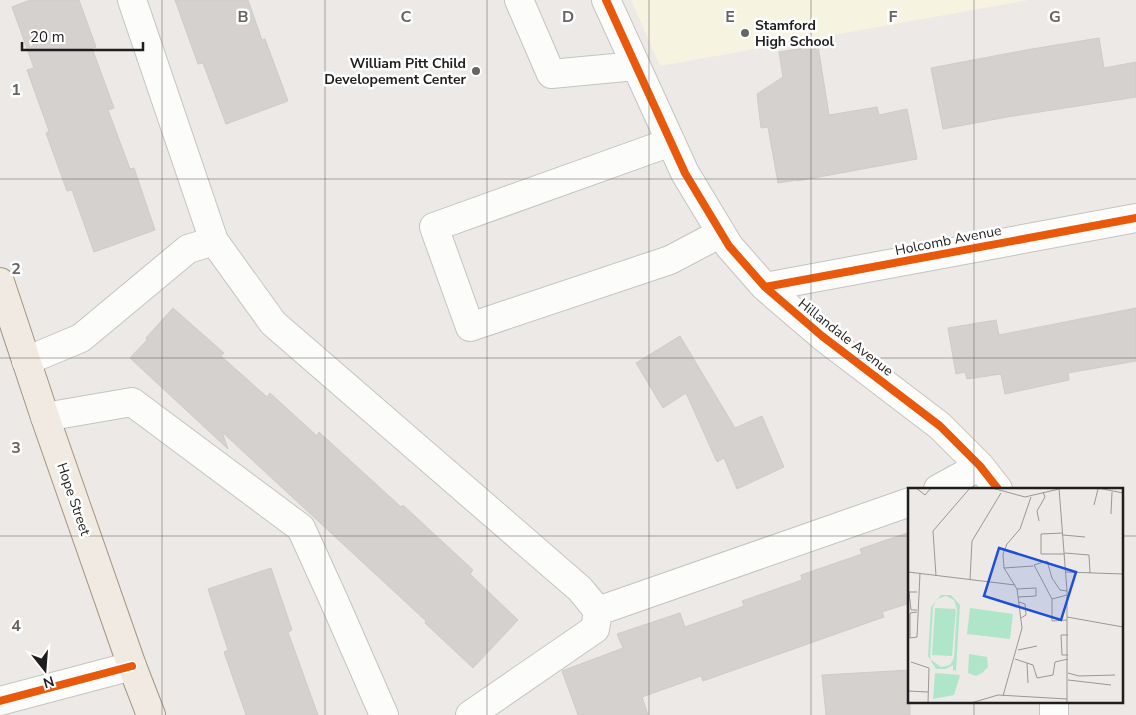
<svg xmlns="http://www.w3.org/2000/svg" width="1136" height="715" viewBox="0 0 1136 715" font-family="'Nunito Sans',sans-serif">
  <style>
    .education { fill: #f6f3e1 }
    .building { fill: #d4d1cf; stroke: #d0cbc7 }
    .lines { fill: none; stroke-linecap: round; stroke-linejoin: round }
    .minor-casing { stroke: #c5c4c2; stroke-width: 30 }
    .major-casing { stroke: #a39582; stroke-width: 30 }
    .minor { stroke: #fcfcfb; stroke-width: 28 }
    .major { stroke: #f1eae3; stroke-width: 28 }
    .cycleway-casing { stroke: #fff; stroke-width: 11 }
    .cycleway { stroke: #e8590c; stroke-width: 8 }
    .grid { fill: none; stroke: #666564; stroke-width: 1; stroke-opacity: 0.55 }
    .poi-dot { fill: #666564; stroke: #fff; stroke-width: 2 }
    .labels { text-anchor: middle; stroke-width: 5; stroke-linejoin: round; paint-order: stroke }
    .poi-label { font-size: 14px; font-weight: bold; fill: #1e1e1e; stroke: #fff; text-anchor: start }
    .street-label { font-size: 14px; fill: #1e1e1e; stroke: #fff }
    .inset-road { fill: none; stroke: #9a9896; stroke-width: 1 }
    .view { fill: #1d4ed8; fill-opacity: 0.15; stroke: #1d4ed8; stroke-width: 2.5 }
    .inset-edge { fill: none; stroke: #1e1e1e; stroke-width: 2.5 }
    .grid-label { font-size: 16px; text-anchor: middle; font-weight: bold; fill: #666564; stroke: #fff; stroke-width: 5; stroke-linejoin: round; paint-order: stroke }
  </style>
  <rect width="100%" height="100%" fill="#ece9e6"/>
  <path class="education" d="M631,0H1029L660,66Z"/>
  <path class="building" d="M30,0H79L96,47L92,48L114,108L108,110L130,169L134,168L155,230L94,252L72,190L67,191L46,133L49,131L27,70L34,68L12,7Z
    M175,0H248L262,40L265,39L288,101L226,124L203,63L198,64Z
    M1099,38L1104,68L1136,62V97L1007,117L943,129L931,68L1026,50Z
    M818,46L829,115L877,107L879,115L907,109L917,159L797,181V180L778,183L768,127L761,128L757,94L783,77L779,52Z
    M173,308L224,353L221,356L267,397L270,393L317,436L319,432L401,507L403,505L473,570L470,574L518,620L473,668L425,623L426,621L222,432L228,449L130,358L147,340L146,338Z
    M1136,308V361L1068,373L1069,380L1005,394L1001,374L967,379L965,372L956,374L948,328L996,320L999,335Z
    M680,336L735,428L762,416L784,467L737,489L724,458L717,462L686,393L663,408L636,363Z
    M910,532V603L882,612L884,617L703,681L701,676L642,697L648,715H578L562,671L623,648L617,634L680,613L685,627L744,606L742,601L802,580L801,575L862,554L860,549Z
    M271,568L292,630L288,632L318,715H246L224,652L228,650L208,589Z
    M910,670V715H826L822,675Z"/>
  <g class="lines">
    <g class="minor-casing">
      <path id="minor" d="M132,0L214,241
        M519,0L551,74L636,66
        M606,0L685,173L729,246L765,287L822,336L940,426L980,466L998,489
        M671,142L434,227L470,327L670,260L721,233
        M765,287L1136,218
        M26,361L81,338L188,249L214,241L273,323L580,589L598,611L595,629L470,715
        M45,417L132,402L301,528L335,603L384,715
        M938,489L980,466
        M598,611L910,502
        M0,701L132,666
        M1054,701V715"/>
    </g>
    <g class="major-casing">
      <path id="major" d="M0,282L45,417L132,666L151,715"/>
    </g>
    <use href="#minor" class="minor"/>
    <use href="#major" class="major"/>
    <g class="cycleway-casing">
      <path id="cycleway" d="M606,0L685,173L729,246L765,287L822,336L940,426L980,466L998,489
        M765,287L1136,218
        M0,701L132,666"/>
    </g>
    <use href="#cycleway" class="cycleway"/>
  </g>
  <path class="grid" d="M162,0V715M325,0V715M487,0V715M649,0V715M811,0V715M974,0V489M0,179H1136M0,358H1136M0,536H910M1122,536H1136M974,701V715"/>
  <g class="poi-dot">
    <circle cx="745" cy="33" r="5"/>
    <circle cx="476" cy="71" r="5"/>
  </g>
  <g class="labels">
    <g class="poi-label">
      <text x="755" y="30">Stamford<tspan x="755" dy="16">High School</tspan></text>
      <text x="466" y="68" text-anchor="end">William Pitt Child<tspan x="466" dy="16">Developement Center</tspan></text>
    </g>
    <g class="street-label">
      <text transform="translate(948 240) rotate(-11)" y="5">Holcomb Avenue</text>
      <text transform="translate(846 337) rotate(38)" y="5">Hillandale Avenue</text>
      <text transform="translate(74 499) rotate(71)" y="5">Hope Street</text>
    </g>
  </g>
  <g transform="translate(908 488)">
    <rect width="215" height="215" fill="#ece9e6"/>
    <path d="M33,107H43L52,117L48,183L45,182V177L38,181H28L20,168L23,119ZM38,108L46,112L49,121L46,170L42,177L33,179L22,171L25,119L29,111ZM27,120L48,121L44,168L24,167ZM62,120L105,126L102,151L59,146ZM61,166L79,169L80,179L74,185L68,188L60,185ZM27,185L52,187L46,207L25,211Z" fill="#afe6ca" fill-rule="evenodd"/>
    <path class="inset-road" d="M8,0L17,7L23,0M84,0L117,9L151,1M151,0L159,103V215M190,0L215,5M186,17L190,1M203,26L204,4M131,33L129,23L137,9L135,4M155,45L133,46V66H157M155,47L177,49M157,65L181,67L182,85M96,80L125,78M0,84L107,97M158,84L215,86M28,88L25,43L62,0M62,92L64,53L93,5M109,101L128,100V108L110,109M159,103L152,102L144,90L139,73L126,77L144,111L159,107M144,111V133L159,132M111,114L117,116L118,127L113,130M9,122H3L1,104H9M9,124L2,125V150L9,149L12,85M159,129L215,139M160,147H153L154,167H160M110,162L129,158M107,171L125,177L129,190L145,187L147,174L160,171M3,174L21,180L20,215M119,175L120,195M160,185L171,188L207,187M160,192L203,197M0,203L20,204M95,208L114,140L109,101L96,80L95,66L99,56L112,41L123,9M63,215L90,207L159,211"/>
    <path class="view" d="M91,60L168,84L153,132L76,108Z"/>
    <rect width="215" height="215" class="inset-edge"/>
  </g>
  <g class="grid-label">
    <text x="243" y="22">B</text>
    <text x="406" y="22">C</text>
    <text x="568" y="22">D</text>
    <text x="730" y="22">E</text>
    <text x="893" y="22">F</text>
    <text x="1055" y="22">G</text>
    <text x="16" y="95">1</text>
    <text x="16" y="274">2</text>
    <text x="16" y="453">3</text>
    <text x="16" y="631">4</text>
  </g>
  <g transform="translate(45 670) rotate(163)" stroke="#ffffff" stroke-width="4" paint-order="stroke">
  <path d="M0-4L9 19L0 12L-9 19Z" fill="#1e1e1e"/>
  <text y="-8" font-size="14" font-weight="bold" text-anchor="middle" fill="#1e1e1e">N</text>
  </g>
  <path d="M22 42v8h121v-8" fill="none" stroke="#1e1e1e" stroke-width="2.5"/>
  <text x="30" y="42" font-size="15" fill="#1e1e1e" stroke="#ffffff" stroke-width="4" paint-order="stroke">20 m</text>
</svg>
